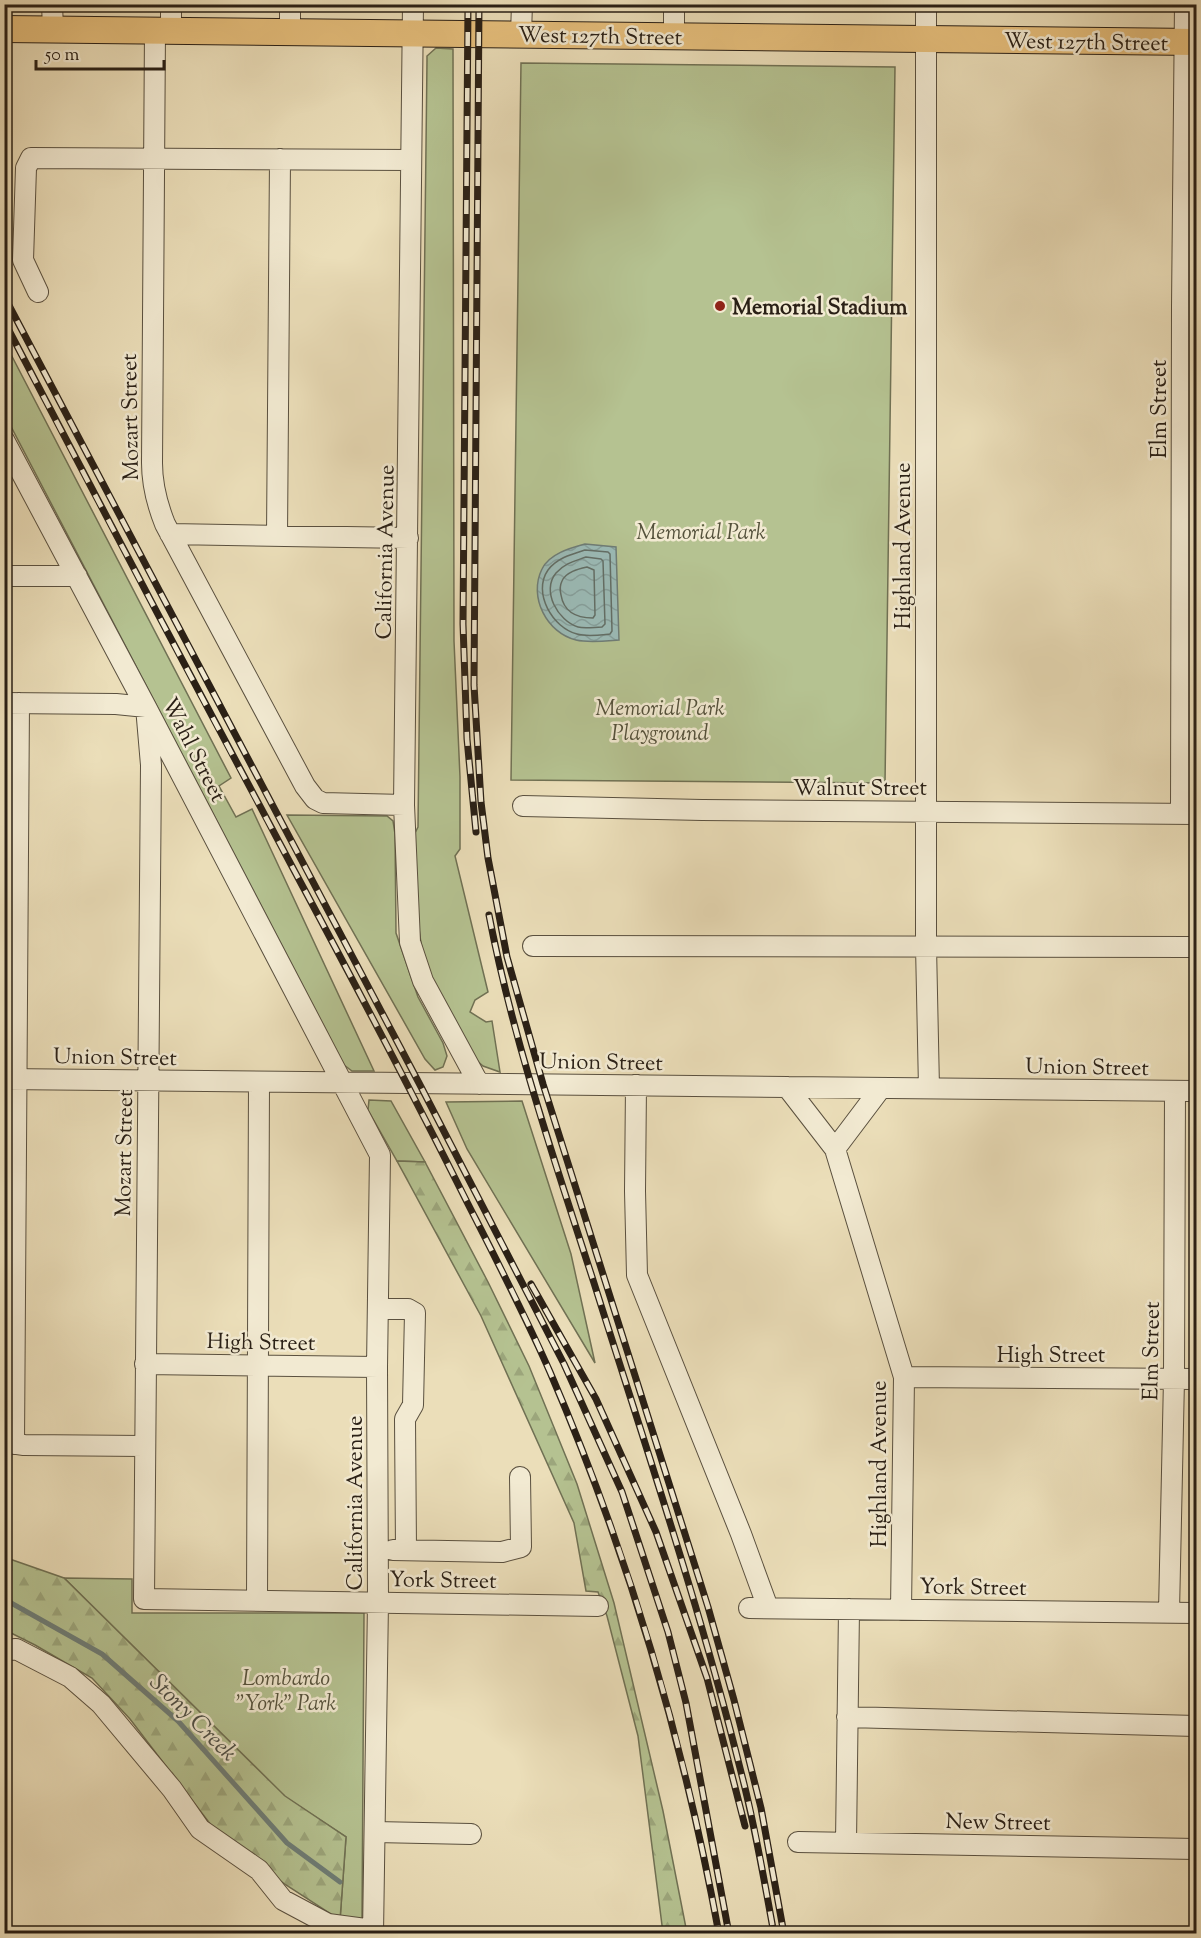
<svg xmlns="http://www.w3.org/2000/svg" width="1201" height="1938" viewBox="0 0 1201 1938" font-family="'Sorts Mill Goudy',serif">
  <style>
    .green { fill: #b5c291; stroke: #707154; stroke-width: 1.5 }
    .forest { fill: url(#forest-firs); stroke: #707154; stroke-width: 1.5 }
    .water { fill: url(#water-waves); stroke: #6e7d77; stroke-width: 1.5 }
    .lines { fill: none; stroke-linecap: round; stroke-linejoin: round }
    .shore { stroke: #626e66; stroke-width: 1.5 }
    .stream { stroke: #6e7d77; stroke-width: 5 }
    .minor-casing { stroke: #5a503f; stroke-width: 22 }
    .major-casing { stroke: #2a2016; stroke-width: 28 }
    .minor { stroke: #f2ead2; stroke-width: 20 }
    .major { stroke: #e6bf7c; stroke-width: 26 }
    .rail-casing { stroke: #2a2016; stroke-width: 7 }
    .rail { stroke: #f2ead2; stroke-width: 4.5; stroke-dasharray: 14; stroke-linecap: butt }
    .poi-dot { fill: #8f2418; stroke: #f2ead2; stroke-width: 2 }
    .labels { text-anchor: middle; stroke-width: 5; stroke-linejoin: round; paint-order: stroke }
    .street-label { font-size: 22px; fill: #2a2016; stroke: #f2ead2 }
    .poi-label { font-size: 22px; font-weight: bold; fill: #2a2016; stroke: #f2ead2; text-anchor: start }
    .park-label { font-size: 22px; font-style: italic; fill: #54513b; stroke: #f2ead2 }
    .water-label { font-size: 24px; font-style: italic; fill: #4c4e46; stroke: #f2ead2 }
  </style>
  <defs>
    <pattern id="forest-firs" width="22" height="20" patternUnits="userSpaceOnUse" patternTransform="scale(1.5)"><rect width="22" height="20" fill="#b5c291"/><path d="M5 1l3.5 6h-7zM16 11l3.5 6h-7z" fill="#9ca67c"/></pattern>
    <pattern id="water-waves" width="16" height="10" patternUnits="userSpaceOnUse" patternTransform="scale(1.5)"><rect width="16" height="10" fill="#9bbbb7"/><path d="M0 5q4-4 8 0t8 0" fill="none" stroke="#86a09d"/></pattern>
  </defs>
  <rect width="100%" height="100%" fill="#ebdeb9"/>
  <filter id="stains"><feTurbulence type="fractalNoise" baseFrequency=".00333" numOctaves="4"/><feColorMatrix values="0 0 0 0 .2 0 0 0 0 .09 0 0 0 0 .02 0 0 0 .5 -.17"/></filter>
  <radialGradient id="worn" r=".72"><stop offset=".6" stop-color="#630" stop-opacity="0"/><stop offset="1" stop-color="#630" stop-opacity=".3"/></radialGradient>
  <path class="green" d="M436,48L453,49L454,641L460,777V849L455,856L488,992L475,1000L470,1012L486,1022L492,1021L500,1072L483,1066L475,1059C463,1038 441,1009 433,987C414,939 416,885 414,835L418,827L427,61V56Z
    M521,63L895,67L885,783L511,780Z
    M4,341L231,778L219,786L236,817L252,809L374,1071H352L344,1065L5,415Z
    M287,815L387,816L393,821L395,834L396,933L418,997L443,1043L447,1056L443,1067L435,1070L425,1059Z
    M369,1100L391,1101L425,1162L397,1161L368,1110Z
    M522,1101L571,1254L595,1363L467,1149L446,1102Z
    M64,1578L132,1579V1613H364L362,1920H340L346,1837L285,1797Z"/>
  <path class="forest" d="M397,1161L425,1162L488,1282L529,1366L577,1484L614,1603L663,1811L687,1933H663L638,1736L607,1616L598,1592L586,1591L574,1523L481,1316Z
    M4,1557L64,1578L285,1796L346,1837L340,1920L286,1885L243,1853L211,1825L130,1719L92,1678L35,1645L5,1630Z"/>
  <path class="water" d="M585,544L616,547L619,640C605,641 589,643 576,640C547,633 528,597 542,569C549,554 570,548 585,544Z"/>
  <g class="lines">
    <path class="shore" d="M585,550L608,552L610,554L612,631L610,634C600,635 587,637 577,634C553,628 532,593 548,570C557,558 572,554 585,550Z
      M586,557L601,559L603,561L605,624L602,627C595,627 585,629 578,627C558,621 541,591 556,573C565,563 575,561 586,557Z
      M587,567L594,570L595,615L593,618C577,618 564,613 561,595C560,591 560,585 562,581C566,572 578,569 587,567Z"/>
    <path class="stream" d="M4,1599L102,1654L178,1721L287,1843L340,1882"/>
    <g class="minor-casing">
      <path id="minor" d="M52,4L53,29
        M290,4V32
        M413,4L404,805L410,942L423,981L479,1084
        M926,4V946L929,1088
        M155,30L152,463C152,485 157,504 165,524L305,786L315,799L323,803L404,805
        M171,31V4
        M521,34L522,4
        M674,36V4
        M38,292L23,260L26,168L31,158L411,160
        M4,440L146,707L380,1155L377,1367L378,1602L373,1934
        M170,534L408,538
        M277,536L280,159
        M4,576H77
        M4,703L116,704L146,707L151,765L144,1599L598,1606
        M523,806L702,810L1196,814
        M1181,814L1182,306L1185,4
        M533,946L1196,947
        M4,1079L1196,1091
        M636,1085L635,1191L637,1275L741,1534L768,1608
        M787,1087L835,1149L904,1377L901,1610
        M835,1149L881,1088
        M378,1309H408L415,1313L413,1405L405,1419L406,1550
        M145,1364L377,1367
        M904,1377L1196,1379
        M4,1442L24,1445L144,1446
        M14,1444L19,703
        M393,1550L502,1552L521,1547L520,1477
        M257,1600L259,1082
        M749,1608L1196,1613
        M1169,1612L1174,1379L1175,1091
        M4,1650L16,1649L70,1677L101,1704L172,1789L200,1829L259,1870L283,1900L328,1924L373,1930
        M847,1717L1196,1726
        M375,1832L471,1834
        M798,1842L1196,1849
        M846,1843L849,1609"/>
    </g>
    <g class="major-casing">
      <path id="major" d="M4,29L1196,42"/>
    </g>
    <use href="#minor" class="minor"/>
    <use href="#major" class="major"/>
    <g class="rail-casing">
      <path id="rail" d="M468,4L463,624L467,739L476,832
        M479,4L474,685L481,802L488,858L507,957L543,1084L708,1607L734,1700L761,1808L784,1934
        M4,296L419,1083L564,1364L622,1492L668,1632L686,1703L729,1934
        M4,321C100,505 197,689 295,872C354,982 412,1092 468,1204C496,1259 525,1315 550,1372C629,1555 683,1738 719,1934
        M489,915C513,1040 555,1162 594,1283C645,1445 700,1607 741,1772C755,1825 764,1880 774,1934
        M531,1284L596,1399L656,1532L707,1678L745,1826"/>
    </g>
    <use href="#rail" class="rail"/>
  </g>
  <circle class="poi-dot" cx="720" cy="306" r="6"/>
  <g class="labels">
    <g class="street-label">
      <text transform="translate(600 35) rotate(1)" y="8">West 127th Street</text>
      <text transform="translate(1086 41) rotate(1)" y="8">West 127th Street</text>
      <text transform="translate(1158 409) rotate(-90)" y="8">Elm Street</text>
      <text transform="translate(129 417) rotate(-91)" y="8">Mozart Street</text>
      <text transform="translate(902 546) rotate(-90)" y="8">Highland Avenue</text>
      <text transform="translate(384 552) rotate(-89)" y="8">California Avenue</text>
      <text transform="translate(195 749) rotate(63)" y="8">Wahl Street</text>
      <text x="860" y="795">Walnut Street</text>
      <text transform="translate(115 1056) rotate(1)" y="8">Union Street</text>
      <text transform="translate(601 1061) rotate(1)" y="8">Union Street</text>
      <text transform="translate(1087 1066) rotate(1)" y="8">Union Street</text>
      <text transform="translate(123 1153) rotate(-89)" y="8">Mozart Street</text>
      <text transform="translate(261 1341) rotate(1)" y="8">High Street</text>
      <text transform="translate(1150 1351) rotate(-89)" y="8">Elm Street</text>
      <text x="1051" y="1362">High Street</text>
      <text transform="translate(878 1464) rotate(-90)" y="8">Highland Avenue</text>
      <text transform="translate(354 1503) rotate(-90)" y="8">California Avenue</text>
      <text transform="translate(443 1579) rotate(1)" y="8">York Street</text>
      <text transform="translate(973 1586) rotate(1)" y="8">York Street</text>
      <text transform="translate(998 1821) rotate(1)" y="8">New Street</text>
    </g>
    <g class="poi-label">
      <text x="732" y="314">Memorial Stadium</text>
    </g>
    <g class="park-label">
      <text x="701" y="539">Memorial Park</text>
      <text x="660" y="715">Memorial Park<tspan x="660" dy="25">Playground</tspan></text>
      <text x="286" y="1685">Lombardo<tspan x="286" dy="25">"York" Park</tspan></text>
    </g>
    <g class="water-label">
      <text transform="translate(194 1717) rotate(45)" y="8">Stony Creek</text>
    </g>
  </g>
  <rect width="1201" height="1938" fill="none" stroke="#ebdeb9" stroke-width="24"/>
  <rect x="6" y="6" width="1189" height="1926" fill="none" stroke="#2a2016" stroke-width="3"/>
  <rect x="12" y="12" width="1177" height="1914" fill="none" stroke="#2a2016" stroke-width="1.5"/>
  <path d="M36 60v9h128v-9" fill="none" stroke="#2a2016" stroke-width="3"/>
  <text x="45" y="60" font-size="18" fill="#2a2016" stroke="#f2ead2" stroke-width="4.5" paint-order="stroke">50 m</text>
  <rect width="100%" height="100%" filter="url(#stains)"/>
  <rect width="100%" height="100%" fill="url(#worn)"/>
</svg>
